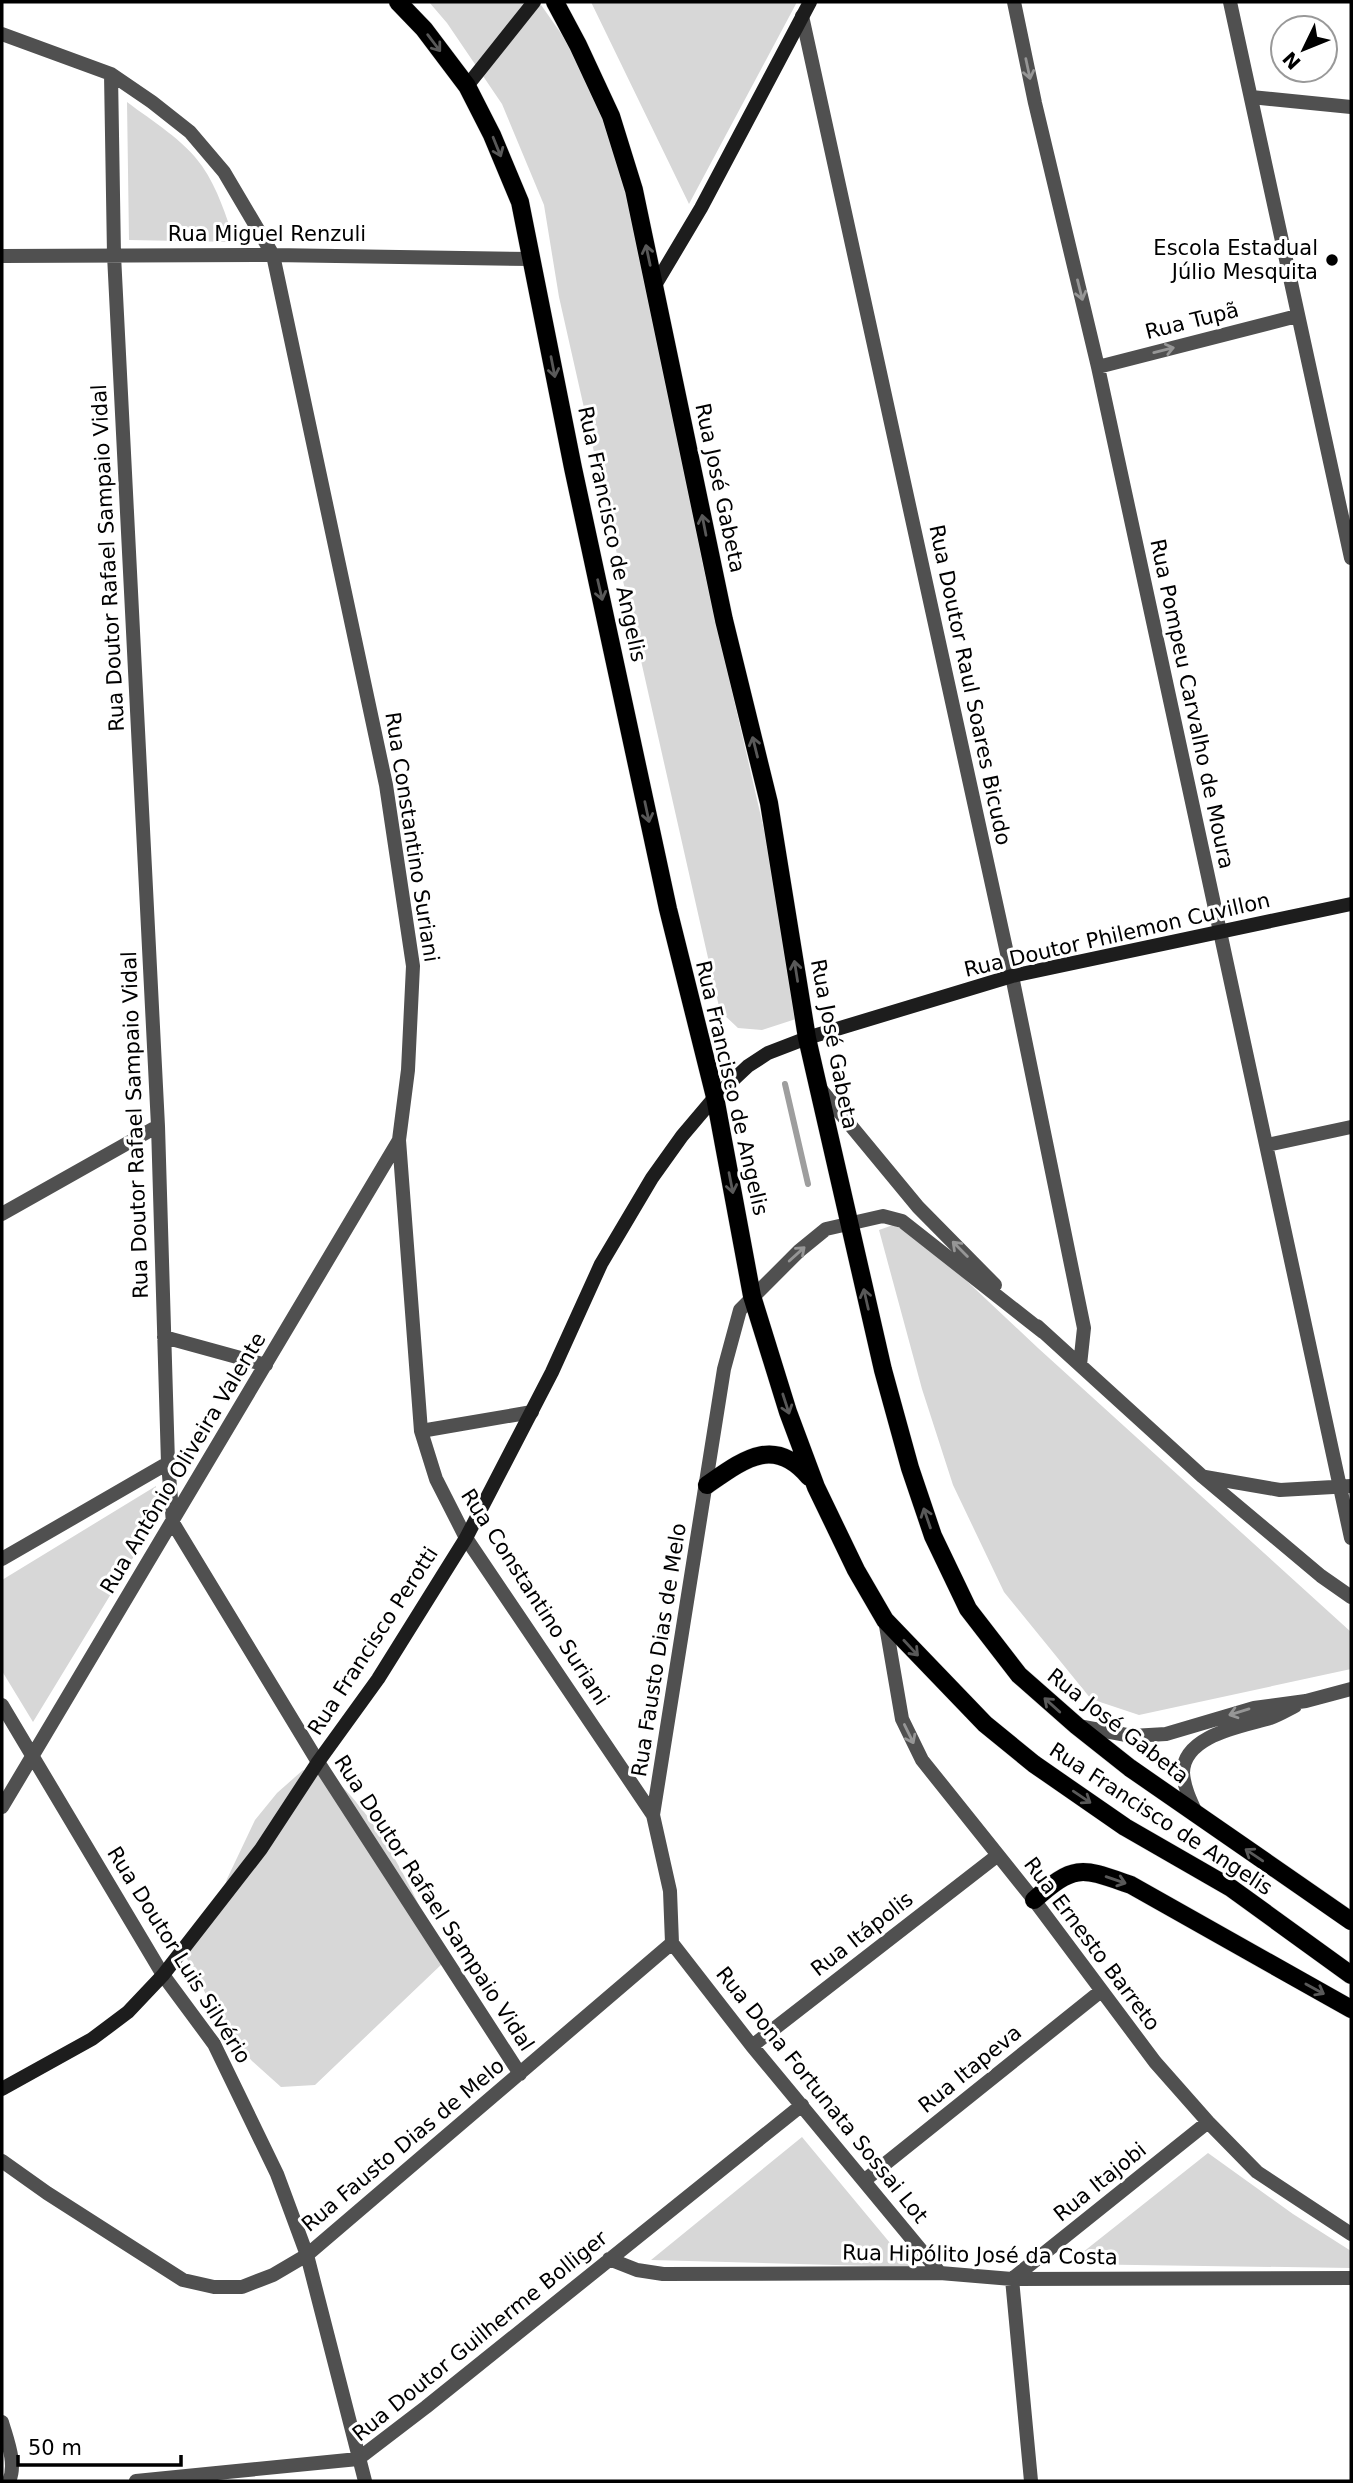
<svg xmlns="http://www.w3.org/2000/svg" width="1353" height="2483" viewBox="0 0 1353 2483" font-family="'DejaVu Sans',sans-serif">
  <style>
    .green { fill: #d7d7d7 }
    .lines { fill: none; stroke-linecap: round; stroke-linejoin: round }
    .stream { stroke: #9e9e9e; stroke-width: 6 }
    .primary-casing { stroke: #dbdbdb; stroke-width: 19 }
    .street { stroke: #505050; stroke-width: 14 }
    .secondary { stroke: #1d1d1d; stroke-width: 14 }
    .primary { stroke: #000; stroke-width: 18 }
    .oneway { stroke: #595959 }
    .oneway2 { stroke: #969696 }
    .poi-dot { fill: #000; stroke: #fff; stroke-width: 2.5 }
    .labels { text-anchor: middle; stroke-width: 6; stroke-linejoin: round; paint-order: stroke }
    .street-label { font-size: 21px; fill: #000; stroke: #fff }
    .poi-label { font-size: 21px; fill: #000; stroke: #fff; text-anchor: end }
  </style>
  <rect width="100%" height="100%" fill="#fff"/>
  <path class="green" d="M429,2H539L581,62L616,134L634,200L702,561L804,1003L799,1018L762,1030L738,1028L720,1011L559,297L544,205L502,104L447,23Z
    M591,2H797L689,204Z
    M127,102C152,121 184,140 202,166C218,189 226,216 235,242L129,240Z
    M893,1225L921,1238L1038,1348L1351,1632V1669L1139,1715L1091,1699L1004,1592L953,1485L922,1389L879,1230Z
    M156,1486V1520L33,1722L2,1671V1580Z
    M303,1770C314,1774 330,1776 338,1783C380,1820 425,1910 443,1963L315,2085L281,2087L252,2061L226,2032L185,1955L217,1912L227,1879L255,1820L277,1793Z
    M802,2137L910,2267L651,2260Z
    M1208,2153L1293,2214L1351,2251V2268L1068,2264Z"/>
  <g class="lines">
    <path class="stream" d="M785,1084L808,1184"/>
    <g class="primary-casing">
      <path id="primary" d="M398,2L424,29L467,86L492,135L520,202L573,468L668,909L715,1097L752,1296L788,1412L816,1487L856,1570L885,1620L985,1724L1034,1764L1125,1827L1231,1888L1351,1975
        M555,2L578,45L611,116L634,190L724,620L769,803L807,1038L883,1370L910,1468L933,1536L968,1609L1019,1675L1077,1726L1130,1768L1351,1921
        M707,1485C743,1460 774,1435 809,1477
        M1034,1900C1075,1863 1082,1868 1131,1885L1351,2009"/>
    </g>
    <path class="street" d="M1014,2L1035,103L1098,367L1351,1538
      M1230,2L1351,558
      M802,16L1012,976L1084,1328L1080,1365
      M2,34L111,74L152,102L190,132L224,172L273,255L386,785L413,966L408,1070L399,1140L421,1431L436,1479L466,1538L653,1815
      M111,74L114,255L158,1126L168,1463L173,1523L318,1762L520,2074
      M1251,97L1351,107
      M2,256L273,255L532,259
      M1098,367L1297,316
      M818,1086L918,1207L995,1285
      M1267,1145L1351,1127
      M2,1214L158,1126
      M1037,1326L1203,1477L1321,1576L1351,1597
      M164,1337L266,1365
      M421,1431L532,1412
      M1205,1477L1280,1490L1351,1486
      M2,1559L168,1463
      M885,1620L902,1719L922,1760L1034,1900L1155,2062L1208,2122L1257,2172L1351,2234
      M2,1705L163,1975L214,2044L277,2174L307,2255L365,2481
      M1078,1726L1132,1736L1166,1734L1254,1708L1306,1701L1351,1689
      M2,1807L399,1140
      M1197,1815C1191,1802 1184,1788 1183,1773C1183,1735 1243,1726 1270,1718C1279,1715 1287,1710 1295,1706
      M672,1943L752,2046L940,2273
      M752,2046L998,1855
      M2,2161L47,2193L183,2280L214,2287H242L273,2275L307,2255L672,1943L670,1891L653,1815L724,1369L740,1310L799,1251L826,1229L883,1216L902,1221L1043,1332
      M865,2180L1101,1991
      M609,2259L637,2270L663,2274L940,2273L1012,2279L1351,2278
      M2,2422C7,2440 17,2464 9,2481
      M136,2481L358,2459L426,2407L802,2105
      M1031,2481L1012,2279L1208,2122"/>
    <path class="secondary" d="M467,86L534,2
      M654,287L701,208L810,2
      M2,2089L92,2039L128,2012L163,1975L261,1849L318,1762L378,1679L466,1538L552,1372L601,1264L652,1178L682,1136L715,1097L748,1066L768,1053L807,1038L1012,976L1351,904"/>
    <use href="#primary" class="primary"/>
  </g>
  <defs><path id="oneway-shaft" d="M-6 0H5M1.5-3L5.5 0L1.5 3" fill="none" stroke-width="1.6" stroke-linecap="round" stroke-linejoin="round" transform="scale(1.75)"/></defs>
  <g class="oneway">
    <use href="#oneway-shaft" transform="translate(434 43) rotate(53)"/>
    <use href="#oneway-shaft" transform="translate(497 147) rotate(68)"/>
    <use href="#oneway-shaft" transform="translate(648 255) rotate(-102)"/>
    <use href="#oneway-shaft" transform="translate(553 367) rotate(79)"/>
    <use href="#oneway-shaft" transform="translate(704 525) rotate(-101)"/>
    <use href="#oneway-shaft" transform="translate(600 590) rotate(77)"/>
    <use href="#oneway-shaft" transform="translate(755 747) rotate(-104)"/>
    <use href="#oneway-shaft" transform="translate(647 812) rotate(78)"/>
    <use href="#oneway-shaft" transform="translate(796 971) rotate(-99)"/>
    <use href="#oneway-shaft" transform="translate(731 1183) rotate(79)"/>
    <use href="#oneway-shaft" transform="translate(866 1299) rotate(-103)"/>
    <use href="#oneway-shaft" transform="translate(786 1404) rotate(72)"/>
    <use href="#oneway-shaft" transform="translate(927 1518) rotate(-109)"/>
    <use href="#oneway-shaft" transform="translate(911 1648) rotate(47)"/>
    <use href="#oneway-shaft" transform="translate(1052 1705) rotate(-138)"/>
    <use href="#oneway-shaft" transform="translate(1082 1797) rotate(34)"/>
    <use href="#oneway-shaft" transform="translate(1254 1855) rotate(-146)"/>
    <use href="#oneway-shaft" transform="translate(1116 1880) rotate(19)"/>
    <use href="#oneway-shaft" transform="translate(1315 1989) rotate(29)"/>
  </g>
  <g class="oneway2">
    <use href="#oneway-shaft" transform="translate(1028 69) rotate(78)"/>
    <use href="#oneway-shaft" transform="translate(1080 290) rotate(76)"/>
    <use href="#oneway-shaft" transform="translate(1164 350) rotate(-14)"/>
    <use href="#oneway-shaft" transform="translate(960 1249) rotate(-135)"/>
    <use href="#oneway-shaft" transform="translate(797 1254) rotate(-42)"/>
    <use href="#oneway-shaft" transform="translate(1239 1712) rotate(163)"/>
    <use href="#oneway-shaft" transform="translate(909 1734) rotate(64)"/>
  </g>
  <circle class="poi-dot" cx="1332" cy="260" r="7"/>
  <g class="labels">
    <g class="street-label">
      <text x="267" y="241">Rua Miguel Renzuli</text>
      <text transform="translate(1192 321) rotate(-14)" y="7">Rua Tupã</text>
      <text transform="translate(720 488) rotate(78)" y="7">Rua José Gabeta</text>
      <text transform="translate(612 534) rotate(78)" y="7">Rua Francisco de Angelis</text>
      <text transform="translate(108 558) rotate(-93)" y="7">Rua Doutor Rafael Sampaio Vidal</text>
      <text transform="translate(970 685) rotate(78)" y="7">Rua Doutor Raul Soares Bicudo</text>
      <text transform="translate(1192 704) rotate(78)" y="7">Rua Pompeu Carvalho de Moura</text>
      <text transform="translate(412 837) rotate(81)" y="7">Rua Constantino Suriani</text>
      <text transform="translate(1117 935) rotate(-13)" y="7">Rua Doutor Philemon Cuvillon</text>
      <text transform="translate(834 1044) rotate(79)" y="7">Rua José Gabeta</text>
      <text transform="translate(732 1088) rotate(77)" y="7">Rua Francisco de Angelis</text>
      <text transform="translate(135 1125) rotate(-92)" y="7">Rua Doutor Rafael Sampaio Vidal</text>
      <text transform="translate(183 1463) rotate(-59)" y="7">Rua Antônio Oliveira Valente</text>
      <text transform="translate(535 1597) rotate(57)" y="7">Rua Constantino Suriani</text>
      <text transform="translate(373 1641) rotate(-57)" y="7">Rua Francisco Perotti</text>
      <text transform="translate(659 1650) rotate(-81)" y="7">Rua Fausto Dias de Melo</text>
      <text transform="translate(1118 1726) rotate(38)" y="7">Rua José Gabeta</text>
      <text transform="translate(1161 1819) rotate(33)" y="7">Rua Francisco de Angelis</text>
      <text transform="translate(434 1903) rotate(57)" y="7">Rua Doutor Rafael Sampaio Vidal</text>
      <text transform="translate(862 1934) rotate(-38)" y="7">Rua Itápolis</text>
      <text transform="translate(1092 1944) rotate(53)" y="7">Rua Ernesto Barreto</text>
      <text transform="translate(179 1955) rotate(58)" y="7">Rua Doutor Luis Silvério</text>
      <text transform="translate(970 2069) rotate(-39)" y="7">Rua Itapeva</text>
      <text transform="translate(822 2095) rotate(51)" y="7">Rua Dona Fortunata Sossai Lot</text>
      <text transform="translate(403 2145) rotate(-40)" y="7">Rua Fausto Dias de Melo</text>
      <text transform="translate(1100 2182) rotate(-39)" y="7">Rua Itajobi</text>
      <text transform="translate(980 2255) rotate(1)" y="7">Rua Hipólito José da Costa</text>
      <text transform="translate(480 2336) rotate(-39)" y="7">Rua Doutor Guilherme Bolliger</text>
    </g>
    <g class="poi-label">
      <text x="1318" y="255">Escola Estadual<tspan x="1318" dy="24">Júlio Mesquita</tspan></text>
    </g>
  </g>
  <rect width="1353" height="2483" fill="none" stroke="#000000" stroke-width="7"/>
  <g transform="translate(1304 49) rotate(227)"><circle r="33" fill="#ffffff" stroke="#999999" stroke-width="2"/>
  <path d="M0-5L12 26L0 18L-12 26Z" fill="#000000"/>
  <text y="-10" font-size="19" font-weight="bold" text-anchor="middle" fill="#000000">N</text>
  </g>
  <path d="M18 2455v10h163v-10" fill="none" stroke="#000000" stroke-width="3.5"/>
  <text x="28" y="2455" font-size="21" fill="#000000" stroke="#ffffff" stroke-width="5" paint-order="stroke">50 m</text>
</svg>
